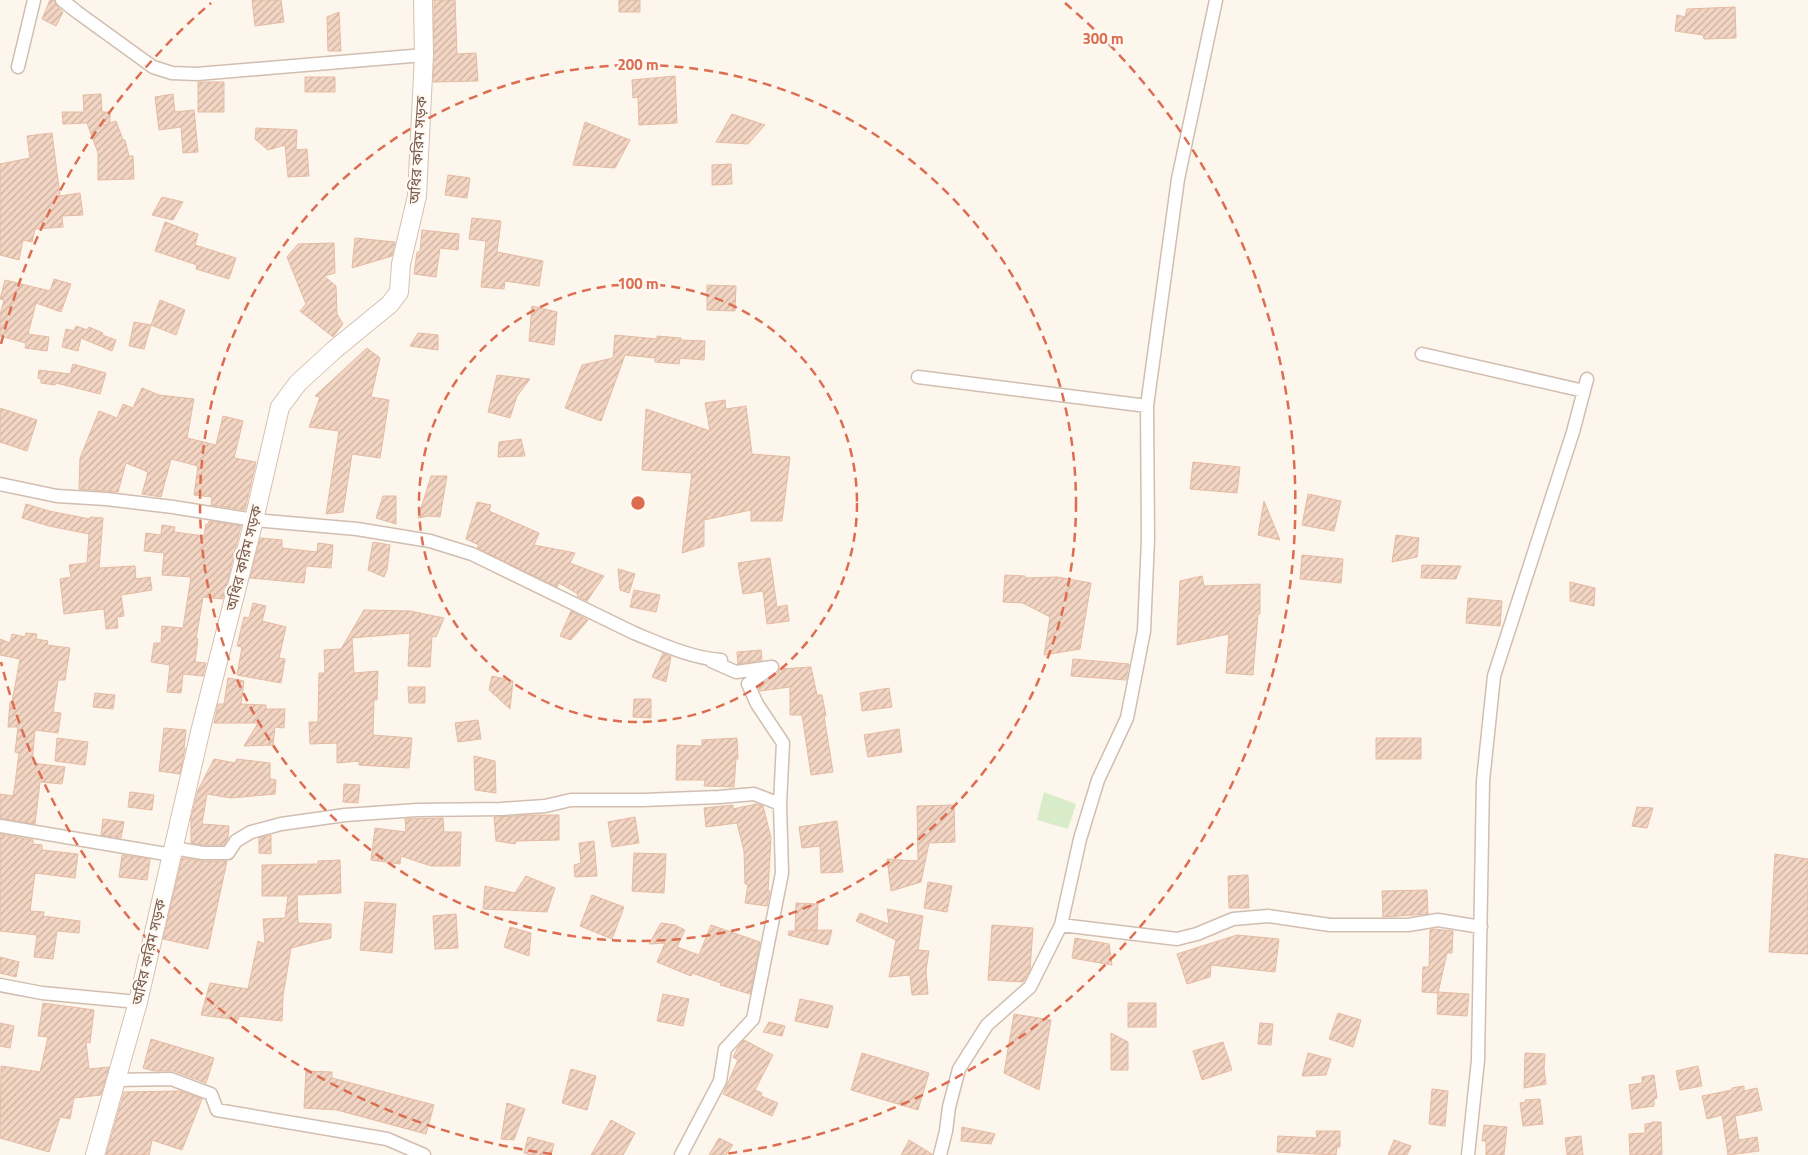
<svg xmlns="http://www.w3.org/2000/svg" width="1808" height="1155" viewBox="0 0 1808 1155" font-family="'Titillium Web','Noto Sans Bengali',sans-serif">
  <style>
    .park { fill: #d8ecc9 }
    .building { fill: url(#building-hatch); stroke: #e6bba3 }
    .lines { fill: none; stroke-linecap: round; stroke-linejoin: round }
    .minor-casing { stroke: #d1beb0; stroke-width: 15 }
    .secondary-casing { stroke: #d6c0b0; stroke-width: 20 }
    .minor { stroke: #fff; stroke-width: 12 }
    .secondary { stroke: #fff; stroke-width: 18 }
    .ring { fill: none; stroke: #dc6d51; stroke-width: 2.5; stroke-dasharray: 9 6 }
    .labels { text-anchor: middle; stroke-width: 5; stroke-linejoin: round; paint-order: stroke }
    .street-label { font-size: 15px; fill: #7a5c4d; stroke: #fffaf3 }
    .centre { fill: #dc6d51; stroke: #fffaf3; stroke-width: 2.5 }
    .ring-label { font-size: 15px; text-anchor: middle; font-weight: bold; fill: #dc6d51; stroke: #fffaf3; stroke-width: 5; stroke-linejoin: round; paint-order: stroke }
  </style>
  <defs>
    <pattern id="building-hatch" width="6" height="6" patternUnits="userSpaceOnUse" patternTransform="scale(1.25)"><rect width="6" height="6" fill="#f3d5c3"/><path d="M-1 1l2-2M0 6l6-6M5 7l2-2" fill="none" stroke="#cab0a1"/></pattern>
  </defs>
  <rect width="100%" height="100%" fill="#fdf6ec"/>
  <path class="park" d="M1044,792L1076,804L1068,829L1037,820Z"/>
  <path class="building" d="M50,0H54L57,6L63,12L56,26L42,19Z
    M252,0H281L284,22L255,26Z
    M434,0H455L457,54L476,53L478,81L433,82Z
    M619,0H640V12H619Z
    M1735,7L1736,38L1704,39L1703,35L1675,31L1677,15L1685,17L1687,9Z
    M339,12L341,51H328L327,17Z
    M675,76L677,123L639,125L638,97L633,98L632,80Z
    M305,77H335V92H305Z
    M198,82H224V112H198Z
    M101,94L102,112H110V122H103V125L116,121L123,140H125L129,156H133L134,179L98,180V153L87,123L63,124L62,112H84L83,95Z
    M173,94L175,112L194,110L198,152L183,153L181,127L159,130L155,97Z
    M732,114L765,125L748,144L716,142Z
    M585,122L630,140L615,168L573,165Z
    M256,128L297,130L296,150L307,149L309,176L288,177L285,145L268,150L255,139Z
    M52,133L60,196L80,193L83,215L62,216L63,227L35,229L32,242L23,240L19,260L0,255V164L30,158L27,136Z
    M731,164L732,184L712,185V165Z
    M448,175L470,178L467,198L445,195Z
    M162,197L183,202L173,220L152,215Z
    M472,218L501,221L497,252L543,261L539,286L505,281L504,289L481,287L486,241L469,239Z
    M165,222L198,234L195,245L236,258L229,279L196,269L197,265L155,251Z
    M422,230L459,234L458,250L440,248L436,277L414,274L417,252H420Z
    M355,238L395,242L392,256L352,268Z
    M334,243L335,273L324,276L336,286L337,314L343,324L333,337L300,311L306,304L287,257L298,244Z
    M54,279L71,284L61,312L36,303L28,334L49,337L47,351L25,348L26,343L0,336V315L4,300L0,299L5,280L50,291Z
    M707,285L736,286L735,311L707,310Z
    M160,300L185,310L176,335L151,325Z
    M532,306L557,312L554,345L529,341Z
    M134,322L151,325L144,349L129,346Z
    M76,326L87,330L89,327L103,333L102,335L116,340L112,351L81,338L78,351L62,347L66,329L74,331Z
    M418,333L438,335V350L410,346Z
    M615,335L657,339V336L681,338V340L705,341L704,360L680,358L679,364L655,362V358L625,355L601,421L565,408L582,365L613,358Z
    M367,348L380,358L371,397L389,400L380,458L352,454L343,512L326,514L339,431L309,427L320,397L315,396Z
    M73,364L106,373L100,394L56,383L55,385L41,383V379L38,378L39,370L70,374Z
    M497,375L530,379L517,396L510,418L488,412Z
    M142,388L159,395L194,399L187,438L216,445L223,416L243,421L234,458L256,462L245,510L211,505L212,497L194,495L198,466L171,459L161,497L142,494L148,472L126,463L118,492L79,489L80,458L99,411L117,418L123,404L133,408Z
    M725,400L726,409L746,406L752,454L790,457L782,521H751V510L704,520V546L682,553L692,473L642,470L646,409L710,431L705,403Z
    M0,408L37,420L27,451L0,442Z
    M521,439L525,456L498,457L499,442Z
    M1193,462L1240,467L1237,493L1190,489Z
    M431,476H447L440,517L429,516L418,518Z
    M1308,494L1341,501L1334,531L1302,525Z
    M383,496H396V524L376,518Z
    M1264,501L1280,540L1258,535Z
    M477,502L491,505L489,511L539,533L534,545L575,553L570,563L604,576L587,601L577,596L578,594L559,583L557,587L477,548L479,545L466,539Z
    M26,504L49,511L90,519V517L103,518L99,568L135,566L136,579L150,577L152,590L121,595L124,616L117,617L118,628L106,629L104,609L64,614L60,579L71,577L69,565L87,563L89,534L49,526L22,518Z
    M209,521L241,526L223,599L203,597L196,639H198L195,662L206,663L203,676L183,674L181,693L167,692L170,665L151,662L154,643H161L162,626L183,628L191,577L162,575L164,553L144,551L146,533L161,535L162,525L175,527L174,532L204,536L206,524H208Z
    M1396,535L1419,538L1417,557L1392,562Z
    M260,538L282,540V548L317,552L318,543L333,545L331,568L306,566L304,583L250,578Z
    M373,542L390,545L387,570L384,577L368,570Z
    M1302,555L1343,559L1341,583L1300,579Z
    M770,558L777,607L787,605L789,621L767,624L763,591L743,594L738,563Z
    M1422,565L1461,566L1456,579L1421,578Z
    M618,569L635,574L629,593L620,590Z
    M1005,575L1025,576V578L1057,577L1091,583L1080,649L1044,655L1050,617L1023,603L1003,602Z
    M1202,576L1204,586L1260,584V614H1258L1253,675L1226,673L1229,634L1177,645L1180,581Z
    M1570,582L1595,588L1594,606L1570,601Z
    M634,590L660,595L656,612L630,607Z
    M1468,598L1502,601L1500,626L1466,623Z
    M253,603L266,606L262,621L286,627L279,658L285,659L281,683L237,675L242,647L237,646L244,617L249,618Z
    M364,610L410,611L444,618L436,637L432,636L430,667L408,666L410,633L352,638L354,673L378,671L377,700H374L373,735L412,738L409,768L359,765V761L337,763V743L310,744L309,722H318L319,673H325L324,650L341,649Z
    M571,611L588,620L571,640L560,636Z
    M26,633L37,634L36,639L48,641L47,645L70,648L65,680H58L53,712L61,713L58,733L35,730L32,763L65,767L62,784L40,782L35,824L0,818V794L13,796L15,784L19,753L15,752L18,727H8L10,702H12L20,659L0,655V639L10,643L12,634L25,637Z
    M761,650L762,660L738,664L737,652Z
    M663,653L671,657L666,682L652,677Z
    M1073,659L1129,664L1126,680L1071,676Z
    M811,667L817,695H822L826,716H824L833,772L811,775L802,715H790V687L760,691L759,686L777,674L780,669Z
    M492,676L513,681L510,709L489,690Z
    M228,678L244,681L241,704L266,705V709H285L284,728L275,727L273,745L244,746L258,723H214L218,704H224Z
    M408,687H425V703H409Z
    M889,688L892,707L862,711L860,693Z
    M95,693L115,695L113,709L93,707Z
    M634,699H651V718L633,717Z
    M478,720L481,739L458,742L455,723Z
    M164,728L186,730L184,748H185L180,774L159,771Z
    M899,729L902,752L868,757L864,735Z
    M57,738L88,742L85,765L55,761Z
    M737,738L738,759H736L734,787L704,786L705,780H676L677,745L702,746V740Z
    M1376,738H1421V759H1376Z
    M474,756L495,761L496,793L475,790Z
    M214,759L235,763L237,759L270,763V779L276,780L275,794L231,798L207,794L202,824L229,826L228,838L224,845H204L191,843V818L198,790Z
    M344,784L360,785L358,803L343,802Z
    M130,792L154,795L152,810L128,807Z
    M756,804L763,806L771,838L768,891H770L767,906L745,903L748,884H745L744,851L737,823L706,827L704,808L733,805V809Z
    M954,805L955,842L929,843L921,882L891,891L887,859L918,861L917,806Z
    M1637,807L1653,808L1647,828L1632,826Z
    M536,815H559V840L516,841L515,844L496,841L494,817Z
    M635,817L639,843L612,847L608,822Z
    M443,818L444,832H461L460,866H431L401,856L400,864L371,860L375,828L406,832L405,819Z
    M103,819L124,822L121,838L101,835Z
    M837,821L843,872L821,873L820,846L802,848L799,827Z
    M0,834L33,840V844L42,845V850L78,854L75,878L35,873L30,911L44,912L43,916L80,921L79,933L57,931L53,959L34,957L37,935L0,931Z
    M271,835V854L259,853V838Z
    M594,841L597,876L575,877L574,865L581,863L579,843Z
    M634,853L666,854L664,893L632,891Z
    M1775,854L1808,859V954L1769,952Z
    M122,855L150,859L147,880L119,877Z
    M182,858L202,861H227L208,949L163,939Z
    M340,860L341,893L297,895L298,923L331,924V938L291,948L283,996L282,1021L239,1016L238,1020L201,1015L210,983L248,989L258,941L265,944L263,919L285,918L288,896H262V865L318,864V861Z
    M1248,875L1249,908H1229L1228,876Z
    M526,876L555,888L547,912L483,909L485,886L515,893Z
    M928,882L952,886L947,912L924,908Z
    M1427,890L1428,914L1383,917L1382,891Z
    M592,895L624,907L612,939L580,926Z
    M365,902L396,904L392,953L360,950Z
    M796,903L818,904L817,930H795Z
    M887,909L923,916L918,950L929,951L926,970L928,994L912,995L910,975L889,977L896,940L856,921L860,913L889,924Z
    M456,914L458,948L435,949L433,916Z
    M661,923L675,925L685,930L677,947L699,955L711,925L760,942L750,994L720,985L721,983L692,973L691,976L657,962L665,943L649,944Z
    M992,925L1033,928L1030,970L1023,982L988,980Z
    M510,927L531,933L529,956L504,947Z
    M1434,929L1453,931L1452,953H1447L1438,993L1422,992L1423,967H1429L1430,930Z
    M832,930L828,945L788,935L789,931Z
    M1237,935L1279,939L1275,972L1211,965L1210,977L1187,984L1177,954Z
    M1075,938L1109,944L1112,965L1072,958Z
    M0,957L19,962L16,977L0,973Z
    M1438,992L1469,994L1467,1016L1437,1014Z
    M663,994L689,999L683,1026L657,1021Z
    M800,999L833,1006L828,1028L795,1021Z
    M43,1003L94,1010L90,1043L86,1042L89,1069L109,1067L101,1095L74,1098L70,1119L60,1117L49,1152L0,1138L1,1066L40,1072L48,1037L38,1036Z
    M1128,1003H1156V1027H1128Z
    M1338,1013L1361,1020L1353,1047L1329,1039Z
    M1014,1014L1051,1020L1039,1090L1004,1073Z
    M769,1022L785,1026L782,1036L763,1032Z
    M0,1023L14,1026L10,1048L0,1046Z
    M1260,1023L1273,1024L1271,1045L1258,1044Z
    M1111,1033L1128,1042V1070H1111Z
    M151,1039L214,1058L206,1083L174,1071H154L143,1068Z
    M744,1040L773,1055L755,1090L762,1093L761,1096L778,1103L772,1116L723,1094L738,1060L733,1057L738,1047Z
    M1223,1042L1232,1070L1202,1080L1193,1051Z
    M862,1053L929,1073L918,1110L851,1090Z
    M1308,1053L1331,1059L1326,1075L1302,1076Z
    M1525,1053L1545,1054L1544,1068L1546,1084L1524,1088Z
    M1698,1066L1702,1086L1680,1090L1676,1071Z
    M571,1069L596,1076L587,1110L562,1103Z
    M306,1071L332,1072V1078L434,1105L426,1134L337,1110L304,1108Z
    M1654,1075L1657,1098L1654,1099V1106L1632,1109L1629,1085L1642,1083V1077Z
    M1744,1086V1091L1757,1088L1762,1110L1735,1116L1739,1140L1757,1137L1759,1151L1728,1155L1722,1115L1707,1119L1702,1096L1732,1090V1088Z
    M1432,1089L1448,1091L1445,1126L1429,1124Z
    M180,1091L202,1099L182,1150L152,1140L149,1155H106L124,1092Z
    M1540,1099L1543,1124L1523,1126L1520,1103L1526,1102L1525,1100Z
    M507,1103L525,1109L514,1140L501,1139Z
    M611,1120L635,1133L623,1155H591Z
    M1652,1122H1661L1662,1155H1630L1629,1134L1645,1133V1124L1652,1123Z
    M1484,1125L1507,1127L1504,1155H1486V1141H1482Z
    M962,1127L995,1134L991,1144L961,1141Z
    M1316,1131H1340V1147H1337L1336,1155L1277,1152L1278,1136L1317,1138Z
    M1581,1136L1583,1155H1567L1565,1138Z
    M528,1137L554,1144L551,1155H531L524,1153Z
    M719,1138L733,1145L726,1155H709Z
    M909,1140L932,1154V1155H901Z
    M1394,1140L1411,1146L1407,1155H1388Z"/>
  <g class="lines">
    <g class="minor-casing">
      <path id="minor" d="M62,0L77,12L153,67L172,73L197,74L424,55
        M18,67L34,0
        M1422,354L1584,391
        M918,377L1147,406
        M0,484L57,496L106,499L173,507L254,520L357,529L430,541L472,554L634,633C661,644 691,658 721,660
        M0,826L172,855
        M173,848L203,853H228L236,841L251,832L281,824L345,815L417,810L501,809L545,806L571,800H643L719,797L754,794L780,804
        M1061,925L1177,939L1197,934L1233,919L1268,916L1330,925H1408L1438,920L1481,927
        M0,985L42,993L138,1002
        M116,1080L171,1079L211,1094L217,1110L387,1139L424,1155
        M681,1155L720,1081L725,1049L753,1019L782,873L780,804L783,743L757,704L748,684L772,667L736,672L711,661
        M940,1155L946,1131L949,1107L959,1069L987,1025L1030,987L1061,925L1080,839L1098,780L1127,718L1144,631L1148,539L1147,406L1178,179L1216,0
        M1468,1155L1478,1060L1483,781L1494,676L1573,432L1587,379"/>
    </g>
    <g class="secondary-casing">
      <path id="secondary" d="M95,1155L138,1002L201,728L254,520L280,407L298,383L334,350L390,304L399,292L401,264L417,196L424,55L423,0"/>
    </g>
    <use href="#minor" class="minor"/>
    <use href="#secondary" class="secondary"/>
  </g>
  <g class="ring">
    <circle cx="638" cy="503" r="219"/>
    <circle cx="638" cy="503" r="438"/>
    <path d="M552 1154A657 657 0 0 1 1 662M1 344A657 657 0 0 1 211 3M1065 3A657 657 0 0 1 724 1154"/>
  </g>
  <g class="labels">
    <g class="street-label">
      <text transform="translate(418 150) rotate(-86)" y="5">অধির করিম সড়ক</text>
      <text transform="translate(244 558) rotate(-76)" y="5">অধির করিম সড়ক</text>
      <text transform="translate(149 952) rotate(-77)" y="5">অধির করিম সড়ক</text>
    </g>
  </g>
  <circle cx="638" cy="503" r="8" class="centre"/>
  <g class="ring-label">
    <text x="1103" y="44">300 m</text>
    <text x="638" y="70">200 m</text>
    <text x="638" y="289">100 m</text>
  </g>
</svg>
